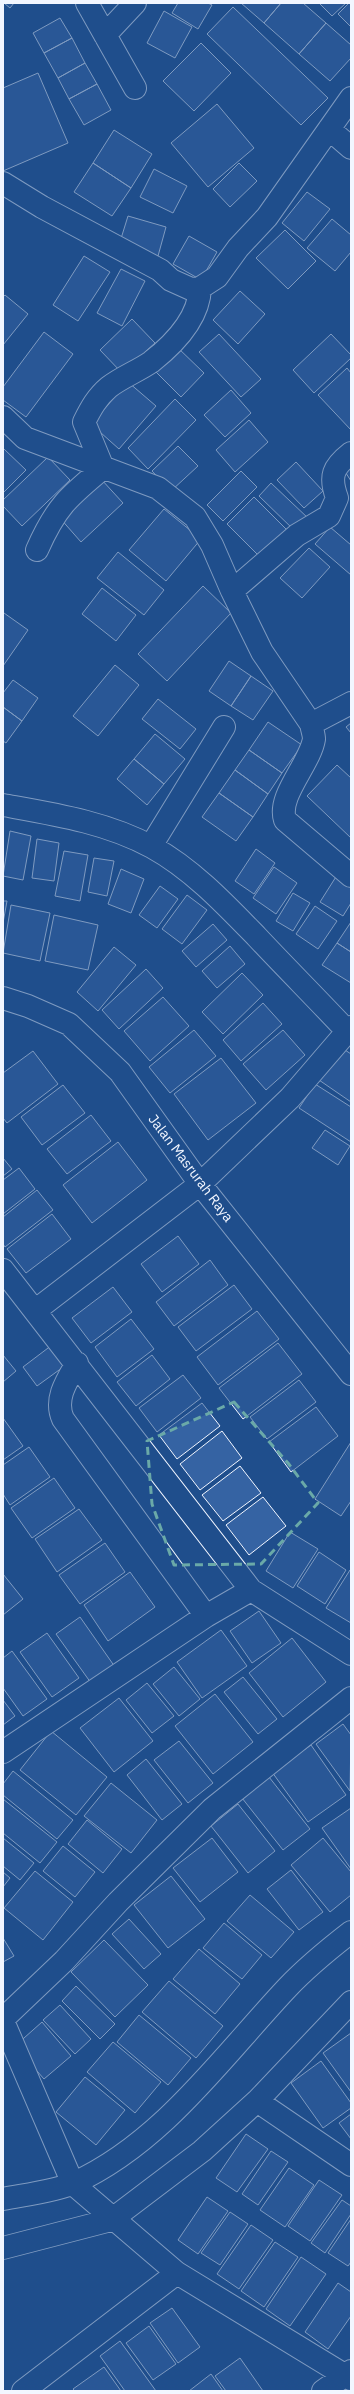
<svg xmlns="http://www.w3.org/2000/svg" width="354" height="2394" viewBox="0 0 354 2394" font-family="'IBM Plex Sans',sans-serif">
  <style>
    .building { fill: #3563a3; stroke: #f2f6ff }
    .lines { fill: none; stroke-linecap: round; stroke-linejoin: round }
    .street-casing { stroke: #f2f6ff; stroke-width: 24 }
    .street { stroke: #1f4e8c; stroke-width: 22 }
    .marked { fill: none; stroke: #6aa9a8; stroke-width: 3; stroke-dasharray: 8 5; stroke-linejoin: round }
    .labels { text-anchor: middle; stroke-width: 3; stroke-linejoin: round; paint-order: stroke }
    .street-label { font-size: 14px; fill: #f2f6ff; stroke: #1f4e8c }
  </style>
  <rect width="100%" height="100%" fill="#1f4e8c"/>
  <path class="building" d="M4,3H14L10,8Z
    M178,3H208L212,5L198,29L172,13Z
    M241,3H281L264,23Z
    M281,3H303L326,23L299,54L264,23Z
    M319,3H346L332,16Z
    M349,3H351V27L338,14Z
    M233,7L328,98L301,125L207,34Z
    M164,11L192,27L175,58L147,43Z
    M60,18L72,38L44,53L33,33Z
    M326,23L351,45V58L330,81L299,54Z
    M72,38L85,63L58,78L44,53Z
    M201,43L231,73L194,111L163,81Z
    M85,63L97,84L69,99L58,78Z
    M38,73L68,143L3,171V88Z
    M97,84L111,110L84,125L69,99Z
    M217,104L254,148L208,187L171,143Z
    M114,130L152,154L131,188L93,163Z
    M93,163L131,188L112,216L74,192Z
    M239,163L257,181L230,207L213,189Z
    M154,169L187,186L173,213L140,197Z
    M307,192L330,209L304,241L282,223Z
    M128,216L166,227L158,256L119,245Z
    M332,219L351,235V252L335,271L307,248Z
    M285,230L316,261L288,289L256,258Z
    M189,236L217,252L201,280L173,264Z
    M84,256L110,272L78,321L53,305Z
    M121,269L145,281L122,326L97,313Z
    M240,291L265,314L238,344L213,320Z
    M5,295L28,314L3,345V297Z
    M132,319L155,343L122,373L100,350Z
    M44,332L73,354L26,417L3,400V387Z
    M219,334L261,379L241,397L199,352Z
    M331,334L351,355V358L314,393L293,370Z
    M176,346L204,373L181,397L153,369Z
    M347,368L351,373V430L318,395Z
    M128,382L156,406L119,449L91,424Z
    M231,390L251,413L225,437L204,415Z
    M175,399L196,420L148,469L128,448Z
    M249,420L268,442L235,472L216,450Z
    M178,446L198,466L171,491L152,471Z
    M4,449L26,470L3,493V449Z
    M48,457L70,480L22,526L3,506V500Z
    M296,462L323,491L304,508L277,480Z
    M351,465V481L344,470Z
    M241,471L257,487L223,521L207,505Z
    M101,479L123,503L81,542L59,517Z
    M271,483L309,519L296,532L259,496Z
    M254,497L292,535L265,562L227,524Z
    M164,509L201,539L166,581L129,550Z
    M330,527L351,545V575L315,544Z
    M309,548L330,567L302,598L280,578Z
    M118,552L164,590L144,615L97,578Z
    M203,586L231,613L167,681L138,654Z
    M102,588L136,615L116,641L82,614Z
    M4,613L28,630L3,666V614Z
    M229,661L251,676L231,706L209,691Z
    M115,665L139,685L98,736L73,716Z
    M251,676L273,691L253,720L231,706Z
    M13,680L38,698L22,721L3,707V693Z
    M158,699L196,729L180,749L142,719Z
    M3,707L22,721L6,743L3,741Z
    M268,722L302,745L282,773L249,750Z
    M351,723V733L346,727Z
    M155,734L185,759L164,784L134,759Z
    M249,750L282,773L268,794L235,770Z
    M134,759L164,784L147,805L117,779Z
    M337,765L351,778V838L307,796Z
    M235,770L268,794L253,817L219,793Z
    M219,793L253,817L236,841L202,817Z
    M10,831L31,836L23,880L3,876Z
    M37,839L59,843L54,881L32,878Z
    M256,849L275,863L254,894L235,881Z
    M64,851L88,855L80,901L55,896Z
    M94,858L114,861L107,896L88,892Z
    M274,867L297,883L276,914L253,898Z
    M121,869L144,879L131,913L108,904Z
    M339,872L351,880V903L343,916L320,902Z
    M160,886L178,899L157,928L139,915Z
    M293,893L310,903L293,931L276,921Z
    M187,895L207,910L182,944L162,929Z
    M3,901H7L3,923Z
    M11,905L50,913L40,961L3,953Z
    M315,906L337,921L318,949L296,934Z
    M54,915L98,925L88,970L45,961Z
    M351,922V952L337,943Z
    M213,924L227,940L196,967L182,951Z
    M337,943L351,952V983L322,965Z
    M230,946L245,964L217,988L202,971Z
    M114,947L136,965L98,1011L77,992Z
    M146,969L163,988L119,1029L102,1010Z
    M242,973L263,995L223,1034L202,1012Z
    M163,997L189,1026L150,1061L124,1031Z
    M263,1003L282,1024L241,1061L223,1040Z
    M194,1030L216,1056L170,1093L149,1067Z
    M283,1030L305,1055L266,1090L243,1064Z
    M342,1048L351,1054V1102L319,1080Z
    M33,1051L58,1084L7,1123L3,1118V1073Z
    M221,1058L256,1103L208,1140L174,1094Z
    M315,1084L351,1107V1142L299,1108Z
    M63,1085L85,1113L42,1145L21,1117Z
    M91,1115L111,1141L67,1174L47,1149Z
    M325,1130L350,1146L338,1165L312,1148Z
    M118,1142L147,1180L92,1223L63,1185Z
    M3,1158L12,1169L3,1176Z
    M19,1168L35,1189L3,1214V1180Z
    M37,1190L53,1210L5,1247L3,1244V1217Z
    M52,1214L71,1239L26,1273L7,1249Z
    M178,1236L199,1264L162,1292L141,1264Z
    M210,1260L228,1285L174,1326L156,1302Z
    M234,1285L252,1309L196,1351L178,1327Z
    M113,1287L132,1312L91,1343L72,1318Z
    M257,1311L279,1339L218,1385L197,1357Z
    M131,1319L154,1349L117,1377L95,1347Z
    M278,1343L302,1374L243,1419L219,1388Z
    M52,1345L66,1365L37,1386L23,1367Z
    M3,1355L16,1371L3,1382Z
    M152,1355L170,1379L136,1406L117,1382Z
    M183,1375L201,1398L157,1432L139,1408Z
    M299,1380L316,1402L267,1439L250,1417Z
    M202,1403L220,1426L177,1459L159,1435Z
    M316,1407L338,1436L291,1472L269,1442Z
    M3,1418L23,1446L3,1460Z
    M222,1431L242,1458L200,1490L180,1464Z
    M351,1442V1501L341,1516L315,1499Z
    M29,1447L50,1477L10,1505L3,1494V1465Z
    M240,1466L261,1493L223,1521L202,1495Z
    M54,1478L75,1508L32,1538L11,1508Z
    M263,1497L286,1526L249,1555L226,1525Z
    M79,1509L102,1540L57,1572L35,1539Z
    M290,1532L318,1549L293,1588L266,1571Z
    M105,1543L125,1572L80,1604L59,1575Z
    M319,1552L346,1570L325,1604L297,1586Z
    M350,1570H351V1623L326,1608Z
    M130,1572L155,1607L108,1641L84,1605Z
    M3,1574L23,1599L3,1615Z
    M259,1611L281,1643L252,1663L230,1631Z
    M80,1617L115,1667L91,1683L56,1634Z
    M221,1630L247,1666L202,1698L177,1662Z
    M47,1633L79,1678L52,1697L20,1652Z
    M292,1638L326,1682L283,1717L249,1673Z
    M12,1651L47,1699L23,1716L3,1688V1658Z
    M174,1667L200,1699L179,1716L153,1684Z
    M243,1677L277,1719L258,1734L224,1692Z
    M147,1683L174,1716L152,1733L126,1700Z
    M215,1694L253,1742L213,1774L175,1726Z
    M119,1698L153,1741L114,1772L80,1728Z
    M3,1700L15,1716L3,1725Z
    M343,1724L351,1735L350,1791L316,1744Z
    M51,1731L107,1777L76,1815L20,1770Z
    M179,1741L213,1783L188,1803L154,1760Z
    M311,1745L346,1795L308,1822L272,1772Z
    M146,1759L182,1804L162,1820L127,1775Z
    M13,1771L73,1820L57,1839L3,1795V1784Z
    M269,1777L310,1829L283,1850L242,1798Z
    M111,1783L157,1820L131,1853L84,1816Z
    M3,1799L57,1842L40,1863L3,1833Z
    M238,1804L275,1851L248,1873L211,1826Z
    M351,1808V1869L322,1828Z
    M87,1820L122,1849L103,1873L68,1844Z
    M3,1838L34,1863L20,1880L3,1866Z
    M212,1838L238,1872L200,1902L173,1868Z
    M323,1838L351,1872V1895L330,1912L291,1865Z
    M63,1846L95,1872L75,1897L43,1871Z
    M291,1870L323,1912L299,1930L267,1889Z
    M35,1871L73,1902L43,1940L4,1908Z
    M3,1872L10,1878L3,1887Z
    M171,1876L205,1919L168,1948L134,1905Z
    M250,1895L294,1932L271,1958L227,1921Z
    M129,1919L161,1954L144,1969L112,1934Z
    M224,1923L262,1955L242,1979L203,1948Z
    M3,1938L14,1956L3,1962Z
    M104,1940L148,1985L115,2017L71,1972Z
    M199,1949L240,1984L215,2014L173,1979Z
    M169,1981L223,2026L196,2058L142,2012Z
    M76,1986L115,2024L100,2039L62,2001Z
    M60,2005L91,2039L75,2054L43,2020Z
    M139,2015L191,2058L168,2085L117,2042Z
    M42,2022L71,2056L44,2079L15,2046Z
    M351,2033V2092L323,2053Z
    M113,2042L161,2082L135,2113L87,2072Z
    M321,2061L351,2103V2108L323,2128L291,2083Z
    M85,2077L125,2110L96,2145L56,2112Z
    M351,2114V2139L339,2123Z
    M246,2134L268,2149L237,2192L216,2178Z
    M271,2151L288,2162L258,2205L242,2194Z
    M289,2168L314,2185L285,2227L260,2210Z
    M319,2180L342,2195L310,2241L288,2226Z
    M207,2197L228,2211L198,2254L178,2240Z
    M342,2200L351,2206V2214L325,2253L311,2243Z
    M230,2212L248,2224L220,2265L201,2253Z
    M351,2219V2262L348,2266L328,2253Z
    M251,2225L273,2240L239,2289L217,2274Z
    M275,2242L298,2257L264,2307L241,2291Z
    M301,2257L326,2274L290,2326L266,2309Z
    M338,2283L351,2292V2316L328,2349L305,2332Z
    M172,2308L200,2347L178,2363L150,2323Z
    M149,2326L176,2364L153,2380L126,2343Z
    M120,2341L156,2391H125L100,2356Z
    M240,2358L263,2391H226L215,2376Z
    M104,2367L121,2391H75L73,2389Z
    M211,2374L223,2391H189Z"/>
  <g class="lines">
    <g class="street-casing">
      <path id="street" d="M87,3L135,88
        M105,35L135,3
        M329,129L351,148
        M3,183L42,207L160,270L171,280L191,289L200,288L217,277L238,248L267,217L351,98
        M3,417L25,438L158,488L195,517L212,545L232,591L262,652L311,724C312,729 314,735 314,739C310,764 277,796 285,820L351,876
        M37,550C56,507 68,497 103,468L84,422C91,408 97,397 109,387C122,377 138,371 151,362C174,344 199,318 200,288
        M232,591L297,535L329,516L337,498C329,476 333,467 351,453
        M311,724L351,703
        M3,805C53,814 106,822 152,847C192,869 225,904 257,937C287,969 318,1000 347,1031
        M151,846L224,727
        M3,998L28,1006L69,1024L120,1072L200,1184L351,1374
        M3,1270L251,1590L351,1654
        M36,1310L200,1184L290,1098L351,1027
        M77,1363C67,1380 54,1399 63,1419L206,1616
        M3,1752L206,1616L251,1590
        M3,2019L64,1961L118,1902L212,1809L351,1698
        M3,2021L73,2184L177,2273L351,2379
        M257,2101L351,2165
        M3,2199C23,2195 56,2191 74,2183C162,2143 222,2057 287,1988C306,1968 329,1949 351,1932
        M3,2248L111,2220L202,2151L257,2101L351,2002
        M23,2391L177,2273
        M323,2391L351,2371"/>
    </g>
    <use href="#street" class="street"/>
  </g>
  <path d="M0 0H354V2394H0ZM234,1402L288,1463L318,1503L261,1564L174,1565L152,1504L147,1441Z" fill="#1f4e8c" fill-opacity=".55" fill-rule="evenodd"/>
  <path class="marked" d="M234,1402L288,1463L318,1503L261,1564L174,1565L152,1504L147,1441Z"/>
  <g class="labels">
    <g class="street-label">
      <text transform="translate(191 1168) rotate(53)" y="5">Jalan Masrurah Raya</text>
    </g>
  </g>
  <rect width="354" height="2394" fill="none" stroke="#f2f6ff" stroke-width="8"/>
</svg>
